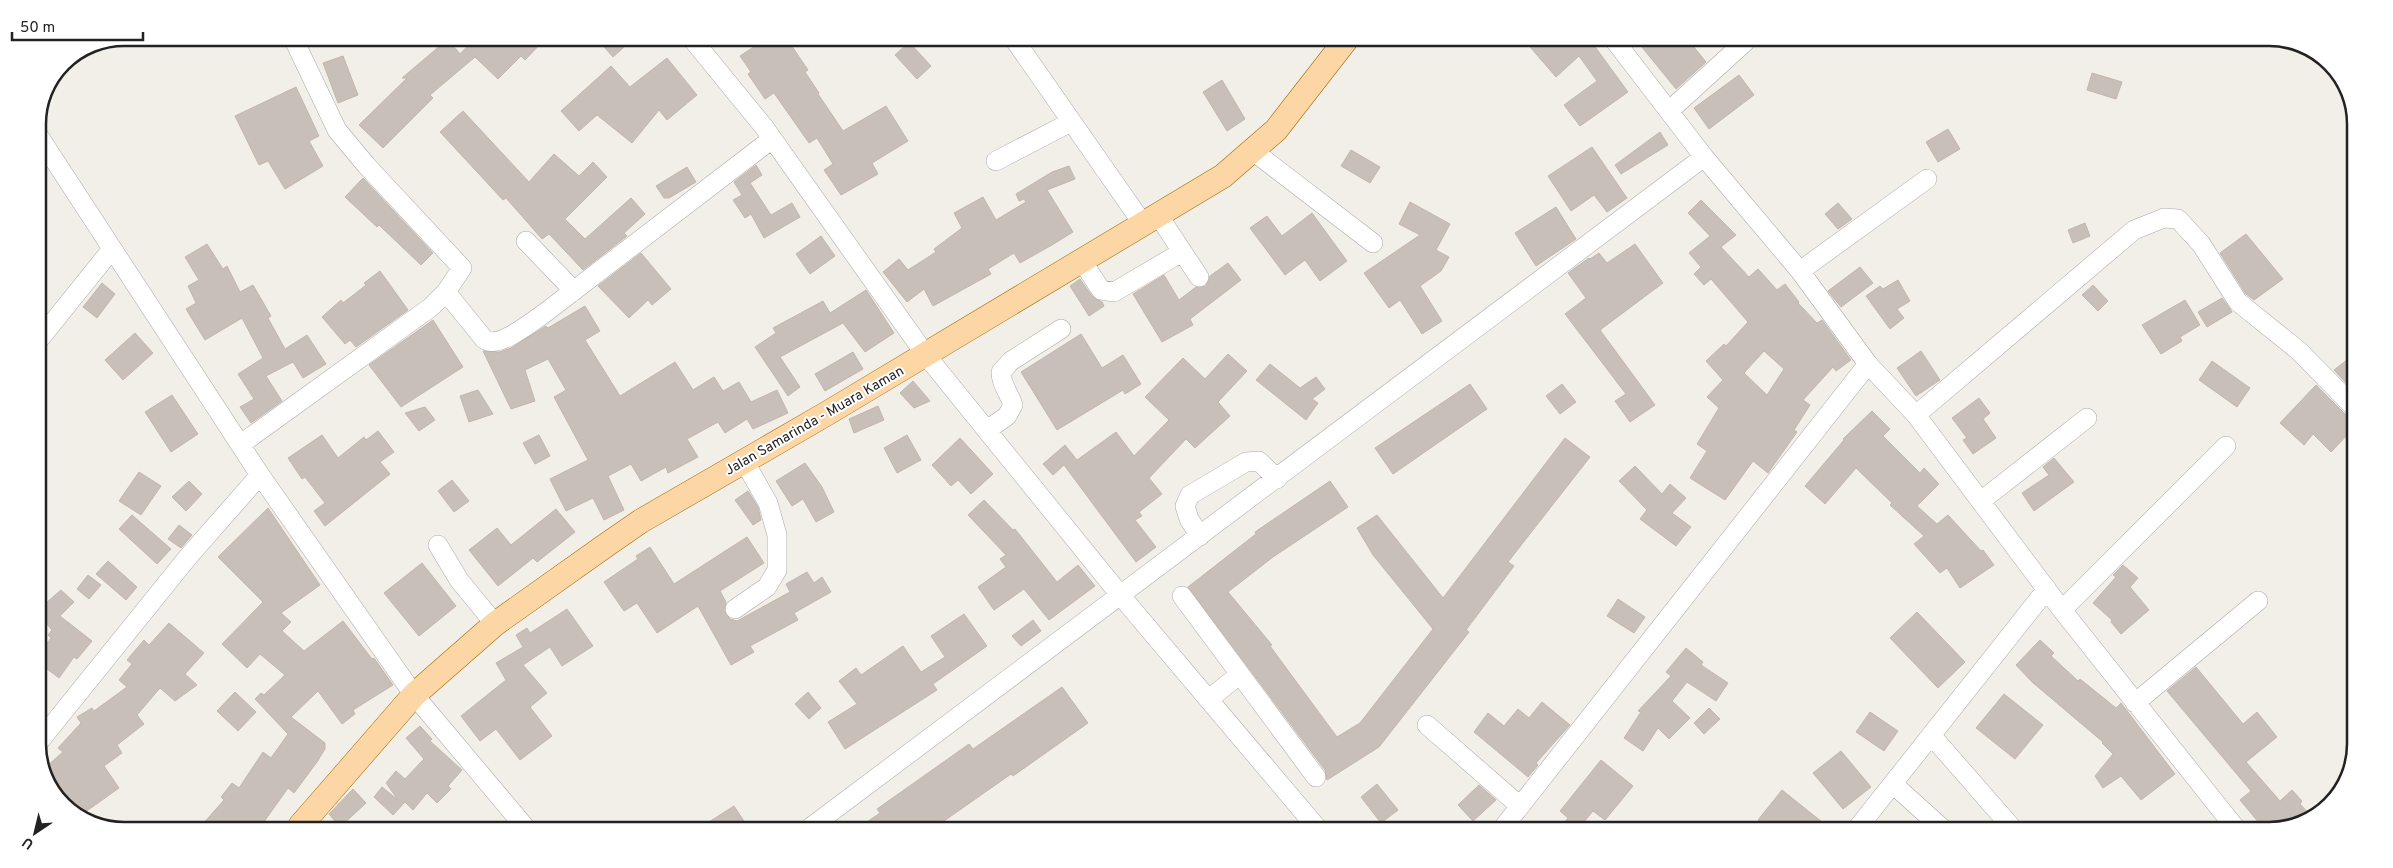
<svg xmlns="http://www.w3.org/2000/svg" width="2393" height="868" viewBox="0 0 2393 868" font-family="Overpass,sans-serif">
  <style>
    .building { fill: #c7bfb8; stroke: #c4b6ab; fill-rule: evenodd }
    .lines { fill: none; stroke-linecap: round; stroke-linejoin: round }
    .minor-casing { stroke: #a9a9a9; stroke-width: 20 }
    .major-casing { stroke: #a06b00; stroke-width: 25 }
    .minor { stroke: #fff; stroke-width: 19 }
    .major { stroke: #fcd6a4; stroke-width: 24 }
    .labels { text-anchor: middle; stroke-width: 4; stroke-linejoin: round; paint-order: stroke }
    .street-label { font-size: 14px; fill: #222; stroke: #fff }
    .rim { fill: none; stroke: #222; stroke-width: 2.5 }
  </style>
  <rect width="100%" height="100%" fill="#f2efe9"/>
  <path class="building" d="M475,38H546L525,60L521,56L498,79L475,57L430,95L433,98L383,148L359,125L407,78H402L448,39L460,54Z
    M596,38L612,39H633L613,57Z
    M749,39H787L808,70L805,72L819,93L818,94L843,131L886,106L908,141L872,163L878,174L841,195L824,170L833,164L817,138L809,143L774,93L765,99L748,74L751,72L740,56L755,46Z
    M1524,40L1598,41L1593,44L1628,92L1580,126L1564,105L1597,81L1579,56L1556,77Z
    M1637,41H1689L1706,62L1676,89Z
    M909,42L931,66L917,79L895,55Z
    M343,56L358,95L338,103L323,63Z
    M667,58L697,95L667,120L659,110L632,143L597,115L579,131L561,111L611,66L630,87Z
    M2092,73L2122,82L2116,99L2087,90Z
    M1739,75L1754,95L1709,129L1694,108Z
    M1222,80L1245,119L1227,131L1203,92Z
    M296,87L319,136L309,141L323,166L285,189L268,161L259,165L235,116Z
    M463,111L529,182L554,154L579,176L593,162L607,177L565,219L585,239L631,198L645,214L624,233L627,236L583,270L549,234L542,239L506,198L503,200L440,132Z
    M1948,129L1960,149L1938,162L1926,142Z
    M1660,132L1668,145L1621,174L1615,165Z
    M1592,147L1627,198L1607,212L1594,195L1571,211L1548,176Z
    M1351,150L1380,167L1370,183L1341,166Z
    M756,165L762,175L750,183L771,215L792,203L800,217L764,238L751,214L745,218L733,200L742,195L734,182Z
    M1069,166L1075,179L1047,190L1073,232L1052,245L1020,263L1014,253L988,269L991,274L933,306L924,289L907,302L883,272L899,259L908,270L936,252L934,249L962,228L954,213L983,197L996,220L1026,202L1024,199L1019,201L1016,194L1052,172Z
    M687,167L696,182L669,198H664L656,186Z
    M363,178L433,253L421,265L379,225L377,227L345,197Z
    M1701,200L1736,235L1721,247L1749,277L1758,269L1777,290L1785,284L1799,302L1798,303L1817,323L1822,320L1851,360L1836,371L1833,367L1803,400L1810,405L1794,430L1797,432L1768,473L1753,461L1725,500L1690,478L1707,451L1697,444L1719,408L1707,397L1723,380L1706,361L1724,344L1726,346L1748,322L1711,279L1704,285L1694,274L1701,267L1689,253L1710,236L1688,213ZM1764,351L1784,369L1767,395L1744,373Z
    M1410,202L1450,224L1436,250L1449,257L1441,271L1420,286L1442,321L1422,334L1400,300L1389,308L1364,273L1420,235L1399,224Z
    M1838,203L1852,219L1838,229L1825,214Z
    M1556,207L1576,239L1536,266L1515,233Z
    M1312,213L1347,261L1320,281L1305,260L1285,275L1250,228L1267,216L1282,236Z
    M2085,223L2090,236L2073,243L2068,230Z
    M2246,234L2283,279L2254,300L2246,294L2220,253Z
    M821,236L835,256L810,274L796,254Z
    M207,244L223,269L227,266L240,292L253,285L271,316L268,318L285,349L307,335L326,364L303,378L293,362L266,376L282,401L251,423L240,407L254,399L238,374L263,358L242,318L205,340L186,309L196,303L188,286L199,280L185,257Z
    M1635,244L1663,283L1600,330L1655,405L1630,422L1615,401L1626,394L1565,314L1586,298L1568,273L1589,258L1590,259L1599,253L1607,263Z
    M641,253L671,289L652,305L648,300L629,318L598,286Z
    M1228,263L1241,280L1190,319L1193,325L1162,342L1133,294L1164,275L1179,300L1196,287L1206,286L1210,276Z
    M1860,267L1873,283L1841,307L1828,291Z
    M380,271L408,310L356,347L350,340L345,344L322,317L341,300L343,303L366,285L364,283Z
    M1080,279L1092,296L1102,302L1104,306L1089,316L1070,286Z
    M1898,280L1910,301L1897,309L1904,318L1890,329L1866,296L1880,286L1883,289Z
    M102,283L115,294L97,318L83,307Z
    M2093,285L2108,301L2098,311L2082,295Z
    M866,290L894,333L865,352L843,323L780,357L800,387L788,396L755,347L776,333L773,328L823,301L830,313Z
    M2222,298L2232,312L2207,327L2198,312Z
    M2185,300L2200,325L2180,337L2182,341L2161,354L2142,325Z
    M585,306L600,331L585,340L620,396L675,362L693,390L714,377L723,391L739,382L751,402L777,390L788,413L753,429L747,419L725,433L718,422L687,439L698,457L668,473L666,467L641,481L631,464L608,476L624,510L604,520L593,498L566,511L550,479L588,460L554,397L566,390L548,359L525,370L535,401L511,409L483,351L499,352L511,348L546,326L548,328Z
    M433,320L463,367L401,407L369,365Z
    M135,333L153,353L123,380L105,360Z
    M1081,334L1102,368L1123,355L1141,384L1125,394L1123,390L1057,430L1021,372Z
    M1921,351L1940,380L1916,396L1897,368Z
    M853,352L863,369L825,391L815,374Z
    M1228,354L1247,371L1218,402L1230,416L1195,448L1186,439L1149,478L1162,494L1139,512L1142,516L1135,520L1156,547L1136,562L1064,465L1053,475L1043,464L1065,445L1077,460L1116,432L1134,456L1169,420L1145,397L1183,358L1205,379Z
    M2347,360L2354,368V380L2348,385L2334,370Z
    M2212,361L2250,388L2237,407L2199,380Z
    M1270,364L1300,388L1316,377L1325,389L1312,399L1318,403L1306,420L1256,380Z
    M913,381L930,401L914,408L900,393Z
    M1470,384L1487,409L1393,474L1375,448Z
    M1562,384L1576,402L1560,414L1546,396Z
    M2316,385L2353,422V429L2331,452L2313,434L2304,445L2280,423Z
    M478,390L493,414L469,422L460,396Z
    M172,395L198,434L171,452L145,412Z
    M1979,398L1990,413L1983,419L1996,438L1973,454L1963,440L1967,438L1952,418Z
    M878,406L884,420L854,433L849,419Z
    M425,407L435,420L419,431L405,413Z
    M1872,411L1890,429L1883,436L1920,473L1924,468L1939,484L1917,506L1937,524L1948,515L1981,551L1983,550L1994,565L1960,588L1947,568L1940,573L1914,544L1924,536L1890,505L1892,503L1856,468L1825,504L1805,486L1844,440L1843,439Z
    M378,431L394,452L380,462L390,474L325,526L314,511L325,503L305,477L302,479L288,458L322,435L338,458L364,437L366,440Z
    M539,435L550,456L535,464L523,443Z
    M907,435L921,460L897,473L884,448Z
    M960,438L993,474L971,494L958,480L951,486L932,465Z
    M1565,438L1590,457L1508,562L1514,566L1466,630L1469,632L1379,747L1327,780L1325,770L1188,587L1256,534L1255,532L1330,481L1348,507L1273,557L1228,592L1272,645L1270,646L1337,737L1360,723L1433,629L1373,555L1357,528L1377,515L1443,598Z
    M2054,458L2074,482L2034,511L2022,493L2049,475L2043,467Z
    M805,463L822,487L834,512L816,522L803,499L792,506L776,481Z
    M1635,466L1662,494L1670,484L1686,498L1672,513L1691,527L1676,546L1640,519L1647,510L1619,481Z
    M139,472L161,486L141,515L119,501Z
    M452,480L469,501L454,512L438,491Z
    M189,481L202,494L186,511L172,497Z
    M748,491L758,507L761,520L753,525L735,500Z
    M984,500L1013,530L1015,529L1057,582L1078,565L1095,586L1049,620L1024,589L994,610L978,587L1006,567L1000,559L1006,555L968,515Z
    M268,508L320,585L281,613L291,622L282,631L304,651L343,621L372,659L374,658L393,685L353,710L355,714L342,724L318,691L291,717L325,743V749L317,762L294,793L288,788L261,826H201L224,800L221,797L232,783L239,788L263,752L271,758L288,734L255,699L261,693L264,695L285,675L260,654L247,668L222,644L263,602L218,557Z
    M556,509L575,532L537,562L533,558L498,586L469,550L497,528L511,545Z
    M132,515L171,549L157,564L119,529Z
    M179,525L192,535L181,548L168,539Z
    M747,537L764,563L720,591L726,602L724,610L730,619L737,621L790,592L786,584L807,572L814,583L822,577L831,592L794,613L798,620L750,646L754,652L731,665L698,606L657,633L637,603L624,611L604,582L638,559L636,556L650,547L674,584Z
    M108,561L137,587L126,600L96,574Z
    M422,563L456,606L419,636L384,593Z
    M2123,565L2138,578L2130,587L2149,610L2121,634L2111,622L2112,620L2093,603L2116,577L2113,575Z
    M88,575L101,585L89,599L77,589Z
    M61,590L74,602L60,616L92,641L77,659L74,657L59,678L38,662V655L51,638L48,635L52,630L38,614V610Z
    M1618,599L1645,617L1634,633L1607,616Z
    M567,609L593,646L562,666L550,647L523,665L547,693L530,707L552,736L520,760L496,729L480,741L461,716L506,680L496,663L523,647L516,635L527,628L530,633Z
    M1917,612L1965,662L1938,688L1890,638Z
    M964,614L987,646L933,684L937,690L845,749L828,722L857,704L839,681L856,668L861,675L903,646L921,672L945,657L931,636Z
    M1033,620L1041,631L1021,646L1012,636Z
    M169,623L204,653L185,674L197,685L175,701L160,688L137,715L144,724L117,745L122,753L104,766L119,788L81,815L56,797L49,779L53,773L47,766L63,752L58,748L81,723L77,717L92,708L94,711L127,687L119,680L132,664L127,660L144,640L149,645Z
    M2040,640L2054,653L2051,656L2078,681L2080,679L2116,708L2121,703L2175,774L2141,800L2121,776L2103,788L2095,776L2113,754L2102,743L2103,742L2032,682L2016,665Z
    M1686,648L1703,662L1701,665L1728,683L1716,701L1687,682L1672,701L1690,718L1669,739L1658,728L1643,751L1624,738L1641,712L1638,711L1671,676L1666,672Z
    M2196,667L2243,724L2257,712L2277,737L2246,762L2280,801L2292,790L2302,801L2300,804L2311,816L2265,830L2240,800L2251,791L2167,691Z
    M1062,687L1088,723L1013,776L1011,774L934,828H858L880,813L877,809L969,744L973,749Z
    M235,692L256,712L238,731L217,711Z
    M808,692L821,708L809,719L795,704Z
    M2004,694L2043,725L2015,759L1976,728Z
    M1542,702L1570,725L1536,763L1538,765L1528,777L1474,732L1488,713L1504,726L1518,709L1529,718Z
    M1709,708L1720,719L1704,734L1694,723Z
    M1870,712L1898,731L1884,751L1856,732Z
    M420,726L432,739L430,741L462,770L448,786L451,789L437,803L427,793L413,810L405,802L393,815L374,797L382,787L398,800L386,783L396,771L405,779L424,759L406,738Z
    M1841,751L1871,787L1843,809L1813,773Z
    M1601,760L1633,786L1605,820L1593,811L1578,829H1559L1568,818L1560,811Z
    M1377,784L1398,810L1381,823L1361,797Z
    M1479,785L1496,800L1473,821L1458,805Z
    M353,789L366,803L340,827L329,814Z
    M1782,790L1832,830L1770,829L1758,820Z
    M734,806L748,827H701Z"/>
  <g class="lines">
    <g class="minor-casing">
      <path id="minor" d="M692,39L764,127L925,354L1121,596L1318,829
        M1014,39L1143,224
        M1615,41L1704,157L1800,271L1868,364L1916,415L2062,610L2237,830
        M1669,111L1746,41
        M38,135L260,475L414,695L525,827
        M1253,151L1373,243
        M996,161L1071,122
        M1158,215L1199,277
        M526,241L574,291
        M1082,261L1101,290L1114,292L1182,252
        M1800,271L1927,179
        M446,292L484,339C498,350 533,321 546,312L772,139
        M38,341L112,249
        M1916,415L2134,230L2164,218L2178,219L2201,244L2238,302L2299,351L2353,406
        M987,430L1007,416L1013,405C1009,393 1001,384 1001,372L1011,361L1061,329
        M241,444L431,307L446,292L462,268L366,165L337,130L293,38
        M1981,501L2087,418
        M1200,536L1189,519L1185,506L1190,495L1246,462L1259,461L1277,479
        M438,545L459,580L495,624
        M1182,596L1316,777
        M735,609L767,587L777,570V535L768,503L744,461
        M2062,610L2226,446
        M1209,699L1239,675
        M2135,703L2258,601
        M1427,725L1520,806
        M1931,735L2014,830
        M38,743L188,557L260,475
        M1893,784L1944,830
        M811,827L1704,157
        M1502,829L1868,364
        M1856,830L2047,589"/>
    </g>
    <g class="major-casing">
      <path id="major" d="M300,826L414,695L495,624L602,548L641,521L826,414L1223,176L1276,130L1346,40"/>
    </g>
    <use href="#minor" class="minor"/>
    <use href="#major" class="major"/>
  </g>
  <g class="labels">
    <g class="street-label">
      <text transform="translate(814 420) rotate(-30)" y="5">Jalan Samarinda - Muara Kaman</text>
    </g>
  </g>
  <path d="M0 0H2393V868H0ZM124 46H2269A78 78 0 0 1 2347 124V744A78 78 0 0 1 2269 822H124A78 78 0 0 1 46 744V124A78 78 0 0 1 124 46Z" fill="#fff" fill-rule="evenodd"/>
  <path class="rim" d="M124 46H2269A78 78 0 0 1 2347 124V744A78 78 0 0 1 2269 822H124A78 78 0 0 1 46 744V124A78 78 0 0 1 124 46Z"/>
  <g transform="translate(35 833) rotate(215)" stroke="#ffffff" stroke-width="4" paint-order="stroke">
  <path d="M0-4L9 19L0 12L-9 19Z" fill="#222222"/>
  <text y="-8" font-size="14" font-weight="bold" text-anchor="middle" fill="#222222">U</text>
  </g>
  <path d="M12 32v8h131v-8" fill="none" stroke="#222222" stroke-width="2.5"/>
  <text x="20" y="32" font-size="15" fill="#222222" stroke="#ffffff" stroke-width="4" paint-order="stroke">50 m</text>
</svg>
